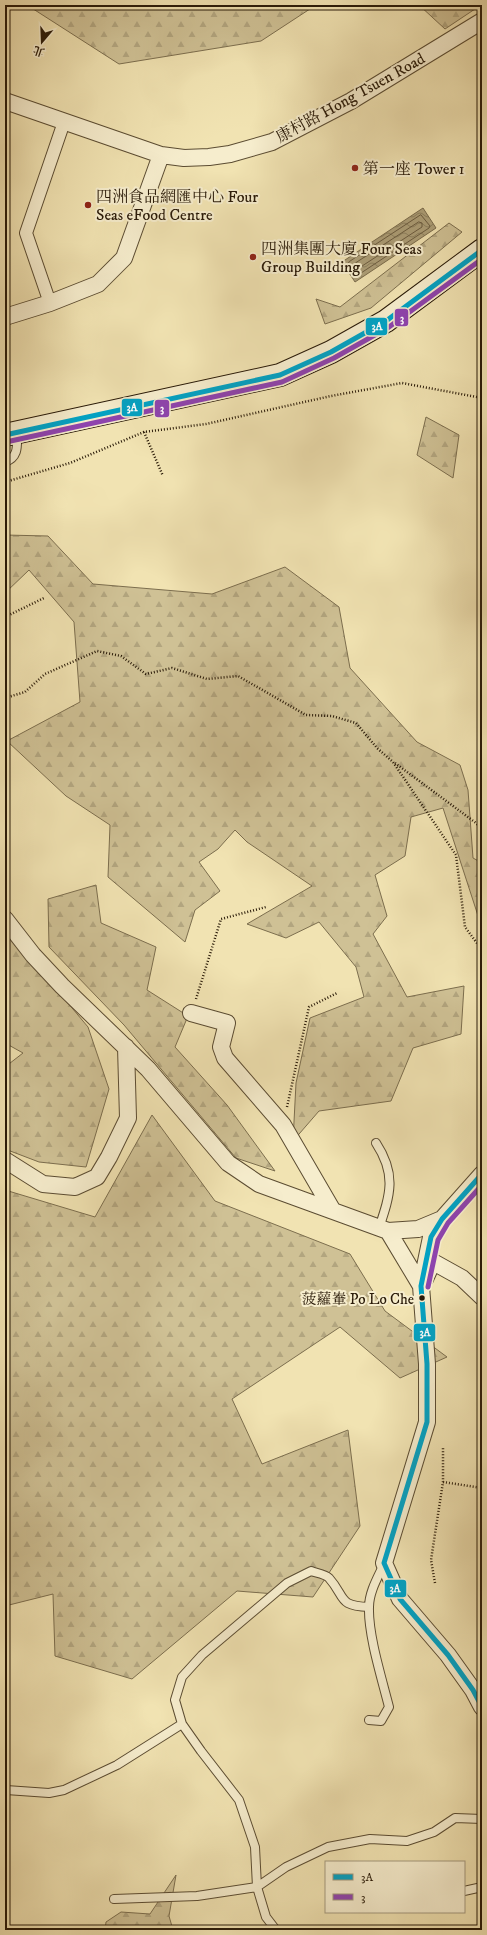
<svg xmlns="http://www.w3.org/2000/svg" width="487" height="1935" viewBox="0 0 487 1935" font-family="'IM FELL DW Pica','Noto Serif TC',serif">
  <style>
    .forest { fill: url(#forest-firs); stroke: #7c6e4e }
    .water { fill: url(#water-waves); stroke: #786a4b }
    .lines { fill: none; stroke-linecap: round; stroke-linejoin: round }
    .shore { stroke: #6b5c40; stroke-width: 1 }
    .service-casing { stroke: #5b4c32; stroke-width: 10 }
    .pedestrian-casing { stroke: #5b4c32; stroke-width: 14 }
    .minor-casing { stroke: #5b4c32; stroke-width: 18 }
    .secondary-casing { stroke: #291a08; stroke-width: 24 }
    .path { stroke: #291a08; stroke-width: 2.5; stroke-dasharray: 1 2; stroke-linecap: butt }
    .service { stroke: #f6edcd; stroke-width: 8 }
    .pedestrian { stroke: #f6edcd; stroke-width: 12 }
    .minor { stroke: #f6edcd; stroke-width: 16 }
    .secondary { stroke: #f6edcd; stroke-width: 22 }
    .bus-1-casing { stroke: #f6edcd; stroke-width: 8 }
    .bus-2-casing { stroke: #f6edcd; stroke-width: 8 }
    .bus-1 { stroke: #02a2c4; stroke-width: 5 }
    .bus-2 { stroke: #8e44ad; stroke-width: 5 }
    .poi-dot { fill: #8f2418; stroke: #f6edcd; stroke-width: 1.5 }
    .bus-dot { fill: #291a08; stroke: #f6edcd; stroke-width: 1.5 }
    .labels { text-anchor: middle; stroke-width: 4; stroke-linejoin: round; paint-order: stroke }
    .bus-label { font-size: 15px; fill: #291a08; stroke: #f6edcd; text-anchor: end }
    .street-label { font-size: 16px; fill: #291a08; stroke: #f6edcd }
    .poi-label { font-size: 16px; fill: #291a08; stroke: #f6edcd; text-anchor: start }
    .line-badge { stroke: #f6edcd; stroke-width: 1.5 }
    .badge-label { font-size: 11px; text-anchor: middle; font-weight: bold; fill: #fff }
  </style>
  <defs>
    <pattern id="forest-firs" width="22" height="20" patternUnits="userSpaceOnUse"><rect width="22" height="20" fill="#cfc195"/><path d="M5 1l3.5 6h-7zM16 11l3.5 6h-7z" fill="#b2a57f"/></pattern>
    <pattern id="water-waves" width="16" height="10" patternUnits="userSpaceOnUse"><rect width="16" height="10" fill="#ad9f78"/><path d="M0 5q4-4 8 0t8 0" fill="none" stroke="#8d8160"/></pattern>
  </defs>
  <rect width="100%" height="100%" fill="#f1e3b2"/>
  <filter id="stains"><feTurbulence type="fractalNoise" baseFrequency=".005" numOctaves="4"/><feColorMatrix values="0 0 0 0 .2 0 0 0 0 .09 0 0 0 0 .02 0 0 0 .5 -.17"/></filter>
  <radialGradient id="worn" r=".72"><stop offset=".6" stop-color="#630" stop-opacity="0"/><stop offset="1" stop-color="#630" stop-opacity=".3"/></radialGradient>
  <path class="forest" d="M27,5H316L261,41L119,64Z
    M419,5H481L445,29Z
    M449,223L462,232L371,308L325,324L316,299L340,307Z
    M426,417L459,435L453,478L417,455Z
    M5,535L48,536L93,584L212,594L285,567L339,607L350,668L417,742L460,765L468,790L473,858L482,863V928L443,808L411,817L405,856L375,875L387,916L373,934L407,997L464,986L461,1034L413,1048L391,1101L319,1111L293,1141L296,1083L310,1018L364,997L356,967L319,922L286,938L247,924L312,886L247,842L235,830L218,849L199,862L220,891L195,910L185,942L108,877L110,825L66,796L7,741L80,702L74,622L29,570L5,593Z
    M96,885L101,923L156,947L147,990L188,1016L175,1047L227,1105L275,1171L236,1158L124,1025L49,947L48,899Z
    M5,928L88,1027L109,1089L86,1167L39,1162L5,1149V1067L23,1053L5,1043Z
    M152,1115L215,1201L350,1254L385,1311L447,1357L400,1378L340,1327L232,1399L262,1464L348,1430L360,1526L313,1597L237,1591L132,1679L55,1656L53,1594L5,1606V1190L95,1217Z
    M176,1875L169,1916L173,1930H105L106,1922L121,1912L150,1914Z"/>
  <path class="water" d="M423,208L436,228L355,282L342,262Z"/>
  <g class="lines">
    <path class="shore" d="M421,215L430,226L429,228L358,275H355L348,264L349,262Z
      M419,222L422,223V227L359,268H357L356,263Z"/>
    <g class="service-casing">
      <path id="service" d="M5,462C19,457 17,446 17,433
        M376,1143C397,1175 390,1195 379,1228
        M369,1720L381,1721L389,1707C382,1679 368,1635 369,1607C369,1592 378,1577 384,1564
        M182,1724L201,1751L239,1800L255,1847L257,1887L266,1917L276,1930
        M6,1790L49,1793L64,1790L117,1765L182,1724L175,1700L182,1677L202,1655L287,1583L311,1571C316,1573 325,1574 329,1578C346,1597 337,1606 369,1607
        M464,1891L482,1887
        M114,1899L197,1896L257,1887L286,1867L328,1847L370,1839L407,1841L434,1832L455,1818L482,1819"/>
    </g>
    <g class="pedestrian-casing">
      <path id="pedestrian" d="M50,303L26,233L64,122"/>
    </g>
    <g class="minor-casing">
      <path id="minor" d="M5,101L161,155L184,158L209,157L230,154L272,142L351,101L482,21
        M5,317L50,303L98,284L124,258L161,155
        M5,919L33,955L62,986L148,1069L228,1163L259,1184L388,1231L418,1229L442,1219
        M191,1013L227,1023L221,1047L225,1058L283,1125L333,1211
        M5,1160L43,1184L75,1187L97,1177L109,1157L128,1118L126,1047
        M482,1174L442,1219L431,1237L421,1286L427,1364V1422L384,1563L400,1599L448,1655L473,1690L482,1707
        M388,1231L421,1286
        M425,1279L430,1268L435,1263L462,1278L482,1297"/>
    </g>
    <g class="secondary-casing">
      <path id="secondary" d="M5,435L280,375L331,352L386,321L482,250"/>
    </g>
    <path class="path" d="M144,432L163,476
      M5,482L70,463L144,432L206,424L331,396L402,383L482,398
      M5,617L44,598
      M5,698L25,692L45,674L97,651L121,656L146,674L172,668L207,679L238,676L306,715L332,716L356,723L377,748L393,762L456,855L465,927L482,950
      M395,763L476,823L482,830
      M5,896L9,892
      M196,999L221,919L266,907
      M287,1107L309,1007L337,993
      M443,1482L482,1488
      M435,1583L431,1560L443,1482V1448"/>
    <use href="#service" class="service"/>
    <use href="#pedestrian" class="pedestrian"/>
    <use href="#minor" class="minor"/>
    <use href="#secondary" class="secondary"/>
    <g class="bus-1-casing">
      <path id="bus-1" d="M5,435L280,375L331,352L386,321L482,250
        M482,1174L442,1219L431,1237L421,1286L427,1364V1422L384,1563L400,1599L448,1655L473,1690L482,1707"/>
    </g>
    <g class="bus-2-casing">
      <path id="bus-2" d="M6,442L282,382L334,358L389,327L482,259
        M428,1287L438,1240L448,1223L482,1185"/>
    </g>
    <use href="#bus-1" class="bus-1"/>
    <use href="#bus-2" class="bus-2"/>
  </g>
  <g class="poi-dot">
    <circle cx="355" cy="168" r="4"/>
    <circle cx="88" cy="205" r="4"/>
    <circle cx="253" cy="257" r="4"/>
  </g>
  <circle class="bus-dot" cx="422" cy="1298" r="3.5"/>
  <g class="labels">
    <g class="bus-label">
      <text x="414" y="1304">菠蘿輋 Po Lo Che</text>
    </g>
    <g class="street-label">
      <text transform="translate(350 97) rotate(-29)" y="6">康村路 Hong Tsuen Road</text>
    </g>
    <g class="poi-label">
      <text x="363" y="174">第一座 Tower 1</text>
      <text x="96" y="202">四洲食品網匯中心 Four<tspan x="96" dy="18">Seas eFood Centre</tspan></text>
      <text x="261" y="254">四洲集團大廈 Four Seas<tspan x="261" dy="18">Group Building</tspan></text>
    </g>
  </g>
  <g class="line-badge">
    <rect x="394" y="308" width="15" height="19" rx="4" fill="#8e44ad"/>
    <rect x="365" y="317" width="23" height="19" rx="4" fill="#02a2c4"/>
    <rect x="121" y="398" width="22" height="19" rx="4" fill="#02a2c4"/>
    <rect x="154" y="399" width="16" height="19" rx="4" fill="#8e44ad"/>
    <rect x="413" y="1323" width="23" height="19" rx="4" fill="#02a2c4"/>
    <rect x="384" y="1579" width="23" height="19" rx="4" fill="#02a2c4"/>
  </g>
  <g class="badge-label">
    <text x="402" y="322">3</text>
    <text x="377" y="330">3A</text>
    <text x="132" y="411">3A</text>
    <text x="162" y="412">3</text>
    <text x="425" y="1336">3A</text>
    <text x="395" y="1592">3A</text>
  </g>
  <rect width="487" height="1935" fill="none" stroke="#f1e3b2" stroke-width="20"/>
  <rect x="6" y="6" width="475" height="1923" fill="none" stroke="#291a08" stroke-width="2"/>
  <rect x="10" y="10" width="467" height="1915" fill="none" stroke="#291a08"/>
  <rect x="325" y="1861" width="140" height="52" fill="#f6edcd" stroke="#a4997e"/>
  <rect x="333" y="1874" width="20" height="6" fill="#02a2c4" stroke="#a4997e"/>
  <text x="361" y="1881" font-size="12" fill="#291a08">3A</text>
  <rect x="333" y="1894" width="20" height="6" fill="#8e44ad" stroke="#a4997e"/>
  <text x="361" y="1901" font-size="12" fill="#291a08">3</text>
  <g transform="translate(42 42) rotate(199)" stroke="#f6edcd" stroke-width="3" paint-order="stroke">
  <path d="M0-3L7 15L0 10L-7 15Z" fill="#291a08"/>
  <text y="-6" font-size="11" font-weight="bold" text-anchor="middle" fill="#291a08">北</text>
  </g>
  <rect width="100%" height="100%" filter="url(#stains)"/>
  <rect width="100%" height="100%" fill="url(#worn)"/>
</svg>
